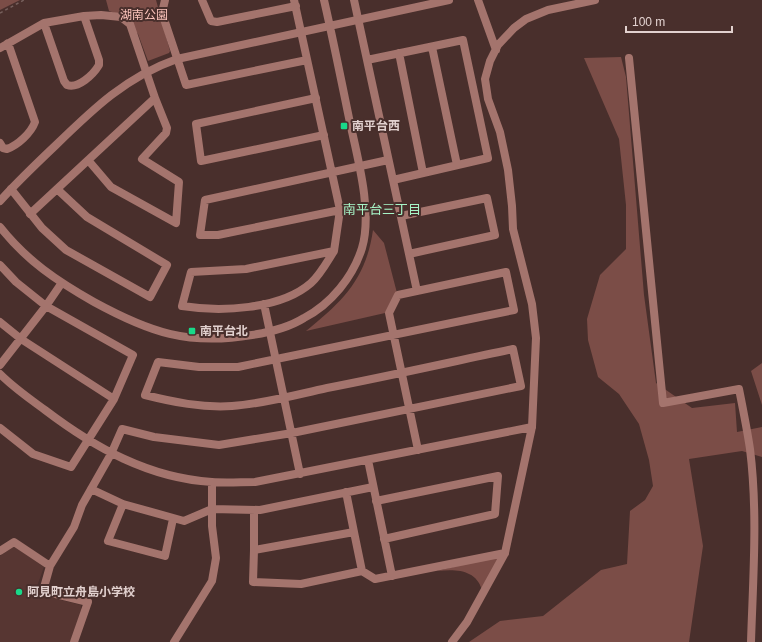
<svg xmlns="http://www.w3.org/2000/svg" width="762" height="642" viewBox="0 0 762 642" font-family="Helvetica,'Noto Sans JP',sans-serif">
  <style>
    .built { fill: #573632 }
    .green { fill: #7b4d47 }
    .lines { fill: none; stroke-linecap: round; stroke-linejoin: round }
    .path { stroke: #77605d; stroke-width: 1.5; stroke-dasharray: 3 3; stroke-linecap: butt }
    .minor { stroke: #a4746d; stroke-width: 8 }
    .tertiary { stroke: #a4746d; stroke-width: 8 }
    .poi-dot { fill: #19d989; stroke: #492f2c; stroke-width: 1.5 }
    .labels { text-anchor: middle; stroke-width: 4; stroke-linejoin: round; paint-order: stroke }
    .park-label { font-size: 12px; fill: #fcc4bc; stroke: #492f2c }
    .poi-label { font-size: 12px; font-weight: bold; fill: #e2d1cf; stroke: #492f2c; text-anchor: start }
    .neighbourhood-label { font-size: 13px; fill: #a7f5c7; stroke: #492f2c }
  </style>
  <rect width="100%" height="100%" fill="#492f2c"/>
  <path class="built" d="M14,546L44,567L36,589L41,595L81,605V611L70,642H0V556Z"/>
  <path class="green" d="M0,0H20L0,10Z
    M106,0H156L170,51L169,53L148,61L138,34L120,15L109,11Z
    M621,57L626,77L644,295L656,383L692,408L735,403L737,432L762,427V457L742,451L689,459L703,546L689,642H469L500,621L543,616L601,570L627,564L630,511L645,500L653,486L649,460L639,424L619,394L598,377L588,340L587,319L600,275L626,249V205L619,139L584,58Z
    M373,230L384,243L397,293L385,313L306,331C343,301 366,279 373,230Z
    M762,363V405L751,371Z
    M502,555L482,590C476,569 455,569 437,571Z"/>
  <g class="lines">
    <path class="path" d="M0,13L24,0"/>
    <path class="minor" d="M165,0L162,13L186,85L307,60
      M202,0L211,21L217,22L296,6
      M294,0L340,210L334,251
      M354,0L417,291
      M478,0L496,50
      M44,23L64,81L67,85C78,89 93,75 99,65V60L84,16
      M432,47L457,165
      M0,48L44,23L84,16L101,15L121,17L130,24L155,98L30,214
      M399,53L423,173
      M629,58L663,403L739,389C743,409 747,429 750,449C758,513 753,578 751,642
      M367,60L463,40L488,158L393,180
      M316,98L196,124L201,161L324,135
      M0,143L3,148L7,149C18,145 31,133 35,122L8,43
      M88,160L111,187L176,223L179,182L142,159L166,133L167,128L155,98
      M11,189L42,228L66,250L150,297L167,265L87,217L57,189
      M340,210L218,235H200L205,200L388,160
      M401,216L487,198L495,235L409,254
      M334,251C327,262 320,275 311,283C280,310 220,312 182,306L191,272L246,269Z
      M0,265L16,282L46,306L133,355L114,399L71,467L33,454L0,428
      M264,304L300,474
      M0,322L21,339L114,399
      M0,365L46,306L61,284
      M0,374C14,388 30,399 45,410C95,448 149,478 212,482C226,483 241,482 255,482L532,427
      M368,460L392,576
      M91,489L123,504L184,521L212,509L260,510L373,487
      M346,492L354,532
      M376,501L498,476L495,514L384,539
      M123,504L108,541L165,556L173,519
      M254,510V550
      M0,551L14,542L50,566L43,591L88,602L74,642
      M50,566L74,527L82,505L111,454L122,429L154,437L219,445L292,433L521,386L513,349C451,362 389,376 327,388C295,395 263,404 232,406C202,408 173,402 145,395L158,362L199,367H238L514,310L506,272L398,295L389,313L418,450
      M362,571L354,532L254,550L253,582L301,584L362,571L375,579L505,553
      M174,642L212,581L216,558L212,526V482
      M452,642L467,622L505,553L532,427L536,338L532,304L513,229L512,206L508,170L500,132L488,99L485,79L490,61L498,45L514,28L526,19L548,10L595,0"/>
    <path class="tertiary" d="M0,201C18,181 37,163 56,145C94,108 126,77 177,59L449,0
      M0,227C27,261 57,281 94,302C149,332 188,346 252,335C271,332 288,328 304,318C331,304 353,277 362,248C373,211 357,156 349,118C341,79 333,39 324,0"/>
  </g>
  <g class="poi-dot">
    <rect x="340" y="122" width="8" height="8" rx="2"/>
    <rect x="188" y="327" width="8" height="8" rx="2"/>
    <circle cx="19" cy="592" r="4"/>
  </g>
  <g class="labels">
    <g class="park-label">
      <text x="144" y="19">湖南公園</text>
    </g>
    <g class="poi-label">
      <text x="352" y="130">南平台西</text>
      <text x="200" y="335">南平台北</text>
      <text x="27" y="596">阿見町立舟島小学校</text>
    </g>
    <g class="neighbourhood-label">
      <text x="382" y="214">南平台三丁目</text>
    </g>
  </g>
  <path d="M626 26v6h106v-6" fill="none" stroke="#e2d1cf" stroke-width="2"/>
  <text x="632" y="26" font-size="12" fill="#e2d1cf" stroke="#492f2c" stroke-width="3" paint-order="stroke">100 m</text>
</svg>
